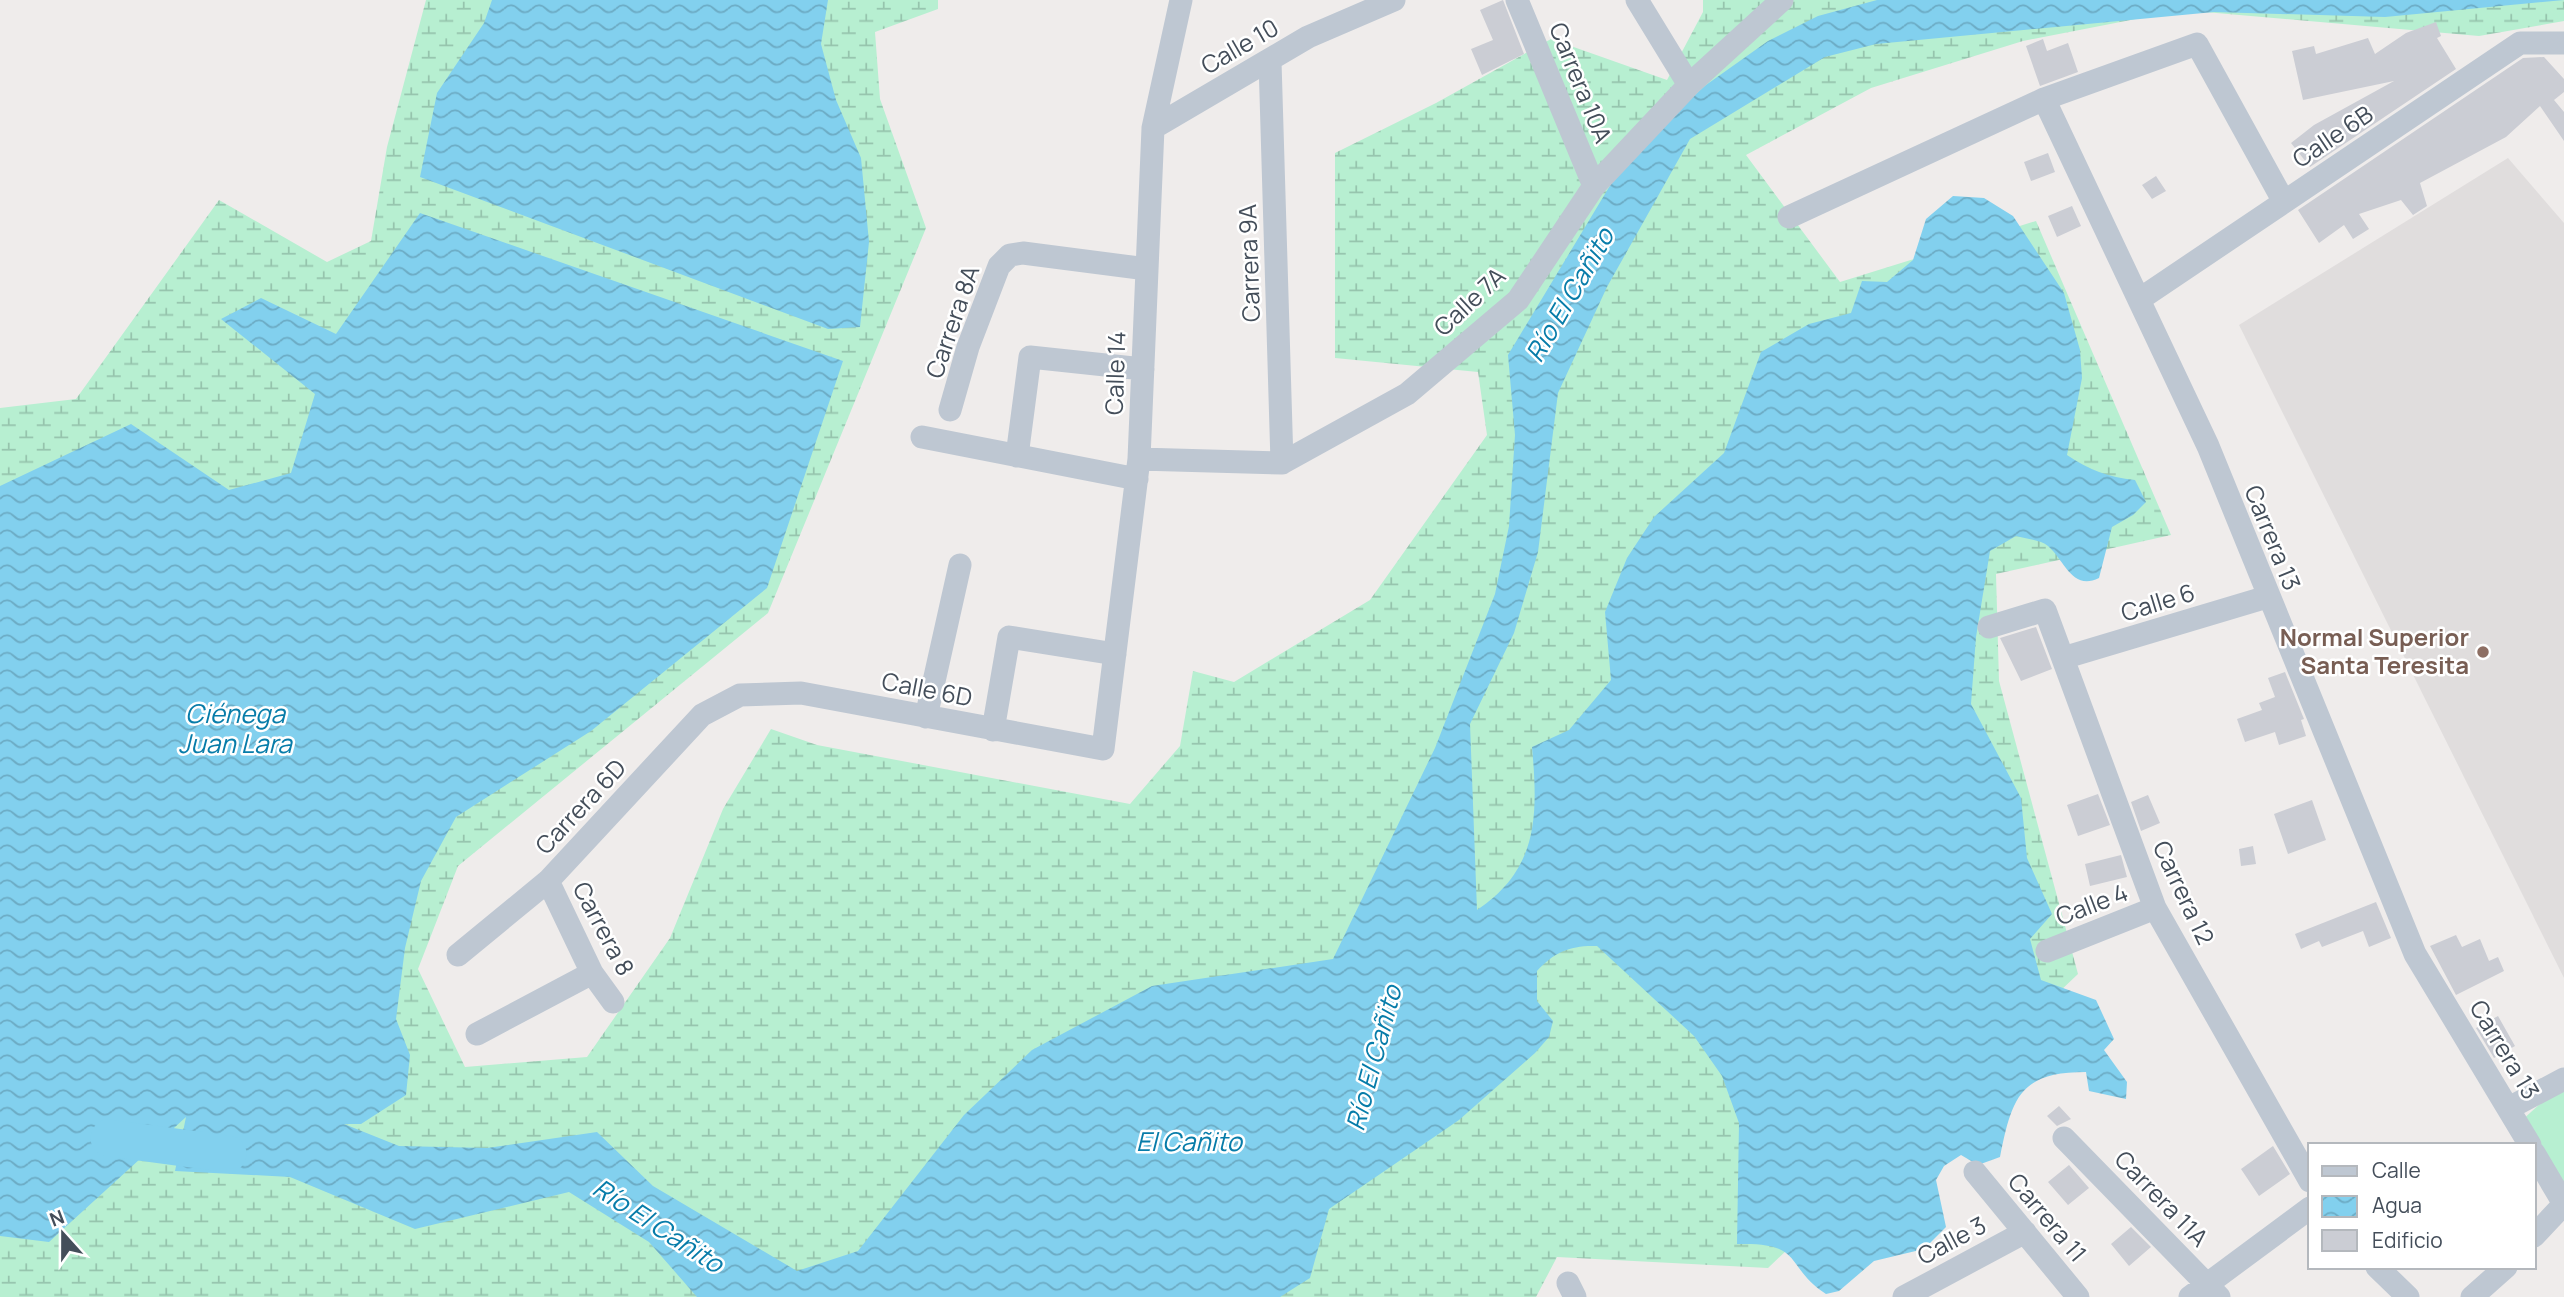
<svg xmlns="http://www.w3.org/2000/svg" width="2564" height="1297" viewBox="0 0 2564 1297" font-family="Manrope,sans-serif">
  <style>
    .education { fill: #e0dddd }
    .wetland { fill: url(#wetland-marsh) }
    .pitch { fill: #b7efd1 }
    .water { fill: url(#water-waves) }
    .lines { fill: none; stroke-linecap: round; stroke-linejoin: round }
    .river { stroke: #82d0ee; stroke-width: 37 }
    .building { fill: #cbcdd4 }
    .street { stroke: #bec7d2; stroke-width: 23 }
    .education-dot { fill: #8d6e63; stroke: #fff; stroke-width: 2.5 }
    .labels { text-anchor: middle; stroke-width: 5; stroke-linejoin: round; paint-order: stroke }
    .street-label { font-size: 24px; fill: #444e5a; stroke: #fff }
    .education-label { font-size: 24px; font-weight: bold; fill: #785e54; stroke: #fff; text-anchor: end }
    .water-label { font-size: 26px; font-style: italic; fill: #077ca9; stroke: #fff }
  </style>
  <defs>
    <pattern id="wetland-marsh" width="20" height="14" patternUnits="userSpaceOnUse" patternTransform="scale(1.75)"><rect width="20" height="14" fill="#b7efd1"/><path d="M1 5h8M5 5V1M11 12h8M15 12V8" fill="none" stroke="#96c4ad"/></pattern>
    <pattern id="water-waves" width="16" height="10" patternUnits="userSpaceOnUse" patternTransform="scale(1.75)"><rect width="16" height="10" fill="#82d0ee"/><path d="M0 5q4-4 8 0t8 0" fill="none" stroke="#6cabc4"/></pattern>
  </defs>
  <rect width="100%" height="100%" fill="#efeceb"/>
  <path class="education" d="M2508,158L2564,223V978L2239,325Z"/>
  <path class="wetland" d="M426,0H938V9L875,32L880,99L926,228L768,613L458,866L418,969L465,1067L587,1057L670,938L723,809L771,729L817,745L1130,804L1180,746L1193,671L1234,682L1370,600L1487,435L1478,372L1335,358V153L1436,103L1551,39L1667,80L1703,12V0H2564V21L2479,36L2182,10L2023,41L1871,88L1746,155L1840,282L2036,221L2171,535L1996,574L1999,681L2078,974L1768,1268L1557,1257L1536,1297H0V408L76,399L219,200L327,262L371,241L387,147Z"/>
  <path class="pitch" d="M2564,1082V1184L2520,1122Z"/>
  <path class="water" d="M492,0H828L821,44L836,100L861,158L869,242L860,327L828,329L420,177L437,93L484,23Z
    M1877,0H2564L2385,17L2214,12L1876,44L1825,57L1690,139L1607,287L1558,393L1538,552L1514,633L1470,724L1477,910C1539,869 1538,814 1532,747L1569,730L1611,680L1605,612L1627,558L1654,517L1724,453L1761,352L1809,324L1851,313L1862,281L1887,282L1913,260L1926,219L1953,196L1984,198L2013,216L2064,293L2080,350L2082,378L2067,455C2089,470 2108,477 2135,480L2146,502L2133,515L2112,527L2099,578C2072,591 2065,561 2048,546C2041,540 2026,539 2016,536L1990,551L1976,637L1971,704L2021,798L2027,858L2052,914L2030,939L2041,980L2096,1000L2114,1039L2104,1050L2127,1082L2126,1099L2089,1091L2086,1072C2020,1072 2012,1097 2000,1157L1978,1165L1961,1155L1944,1166L1936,1180L1946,1227L1924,1249L1874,1261L1839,1291L1826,1294C1783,1266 1806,1242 1737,1244L1739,1123L1722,1076L1694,1036L1597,946C1571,945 1554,952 1537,971V1001L1553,1021L1549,1037L1535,1053L1459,1120L1329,1209L1310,1278L1280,1297H697L649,1242L569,1192L415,1229L290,1177L175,1171L186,1117L49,1242L0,1236V486L131,424L229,490L291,473L315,394L221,319L261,298L336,334L420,213L843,361L767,588L591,731L456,817L421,881L405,948L396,1019L410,1055L406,1095L361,1124H344L399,1146L487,1148L597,1132L653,1186L797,1271L858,1251L964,1115L1032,1050L1152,986L1333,959L1435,748L1495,594L1509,526L1515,435L1508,355L1617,174L1653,132L1706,85L1768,41L1818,16Z"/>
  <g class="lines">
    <path class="river" d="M109,1138L228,1154"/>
  </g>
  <path class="building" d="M1503,0L1524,54L1482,75L1471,49L1493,40L1480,10Z
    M2436,22L2441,36L2437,38L2456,69L2310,167L2291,143L2314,125L2394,81L2303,100L2292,51L2314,46L2316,54L2368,38L2375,54L2406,33Z
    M2043,39L2047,51L2068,43L2078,72L2040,86L2026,46Z
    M2544,57L2564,79V92L2554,100L2564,112V141L2540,106L2506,137L2420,183L2427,206L2413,215L2401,200L2359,214L2369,229L2353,239L2344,225L2319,243L2298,210L2523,58Z
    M2048,153L2055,172L2031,181L2024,162Z
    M2156,176L2166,191L2152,199L2142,185Z
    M2072,206L2081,226L2057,237L2048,216Z
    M2036,627L2052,669L2021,681L2000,638Z
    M2285,672L2304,719L2301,720L2306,736L2279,745L2275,732L2245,742L2237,719L2262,710L2259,703L2275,697L2268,678Z
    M2098,794L2110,825L2078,836L2067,805Z
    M2148,795L2160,823L2141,831L2131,802Z
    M2312,800L2326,840L2288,854L2274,814Z
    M2253,846L2256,864L2241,866L2239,849Z
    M2121,855L2127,877L2090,886L2085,864Z
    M2376,902L2391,938L2369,947L2363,931L2322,947L2319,941L2301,949L2295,934Z
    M2456,935L2462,947L2480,939L2489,961L2498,957L2504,971L2456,995L2430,946Z
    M2498,1016L2515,1046L2494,1058L2476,1028Z
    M2059,1106L2071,1119L2057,1126L2047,1116Z
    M2273,1146L2290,1174L2259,1196L2241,1169Z
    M2069,1165L2089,1188L2068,1205L2048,1182Z
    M2131,1227L2151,1247L2129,1266L2111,1244Z"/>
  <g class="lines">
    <path class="street" d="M1517,0L1594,186
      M1637,0L1689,85
      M1270,61L1282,463
      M2044,99L2208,446L2415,954L2530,1145
      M1153,128L1308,37L1394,0
      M1789,217L2044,99L2197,44L2284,202
      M2140,299L2520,43H2564
      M950,410L968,347L999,266L1010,255L1023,253L1147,269
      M922,437L1137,479
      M1017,456L1030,357L1143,369
      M1139,459L1282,463L1407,394L1518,300L1594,186L1689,85L1782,0
      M1989,627L2045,610L2155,908L2310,1181
      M2063,658L2267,597
      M926,717L960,565
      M993,730L1009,637L1115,654
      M548,881L592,973L613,1002
      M2047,951L2155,908
      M458,955L548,881L702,715L740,695L801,693L1103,749L1139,459L1153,128L1181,0
      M477,1034L592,973
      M2509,1108L2564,1079
      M2064,1138L2219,1297
      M2534,1153L2564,1204
      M1975,1172L2078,1297
      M2534,1236L2564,1204
      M2377,1267L2408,1297
      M1568,1283L1575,1297
      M1904,1297L2025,1232
      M2190,1297L2310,1208
      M2472,1297L2506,1267"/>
  </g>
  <circle class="education-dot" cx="2483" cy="652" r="7"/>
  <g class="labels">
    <g class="street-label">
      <text transform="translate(1240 47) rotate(-30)" y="8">Calle 10</text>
      <text transform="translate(1580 83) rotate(68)" y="8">Carrera 10A</text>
      <text transform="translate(2333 137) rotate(-34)" y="8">Calle 6B</text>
      <text transform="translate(1250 263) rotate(-92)" y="8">Carrera 9A</text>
      <text transform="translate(1470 302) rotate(-43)" y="8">Calle 7A</text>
      <text transform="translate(953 322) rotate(-71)" y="8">Carrera 8A</text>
      <text transform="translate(1116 373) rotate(-88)" y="8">Calle 14</text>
      <text transform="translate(2272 538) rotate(68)" y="8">Carrera 13</text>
      <text transform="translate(2158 603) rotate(-17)" y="8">Calle 6</text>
      <text transform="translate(927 690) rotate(11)" y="8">Calle 6D</text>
      <text transform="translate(581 807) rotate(-47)" y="8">Carrera 6D</text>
      <text transform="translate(2183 893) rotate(65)" y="8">Carrera 12</text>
      <text transform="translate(2092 905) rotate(-21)" y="8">Calle 4</text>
      <text transform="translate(603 929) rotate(62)" y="8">Carrera 8</text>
      <text transform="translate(2504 1050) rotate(59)" y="8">Carrera 13</text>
      <text transform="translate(2161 1199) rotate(46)" y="8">Carrera 11A</text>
      <text transform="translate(2047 1218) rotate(50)" y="8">Carrera 11</text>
      <text transform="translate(1952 1241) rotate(-28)" y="8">Calle 3</text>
    </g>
    <g class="education-label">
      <text x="2469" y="646">Normal Superior<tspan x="2469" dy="28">Santa Teresita</tspan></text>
    </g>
    <g class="water-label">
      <text transform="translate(1570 295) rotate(-60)" y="9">Río El Cañito</text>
      <text x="235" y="723">Ciénega<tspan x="235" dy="30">Juan Lara</tspan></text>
      <text transform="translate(1374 1058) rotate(-75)" y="9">Río El Cañito</text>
      <text x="1189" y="1151">El Cañito</text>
      <text transform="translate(658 1226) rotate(33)" y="9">Río El Cañito</text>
    </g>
  </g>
  <rect x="2308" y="1143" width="228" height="126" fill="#ffffff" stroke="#b4b8bd" stroke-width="2"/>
  <rect x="2322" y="1166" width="35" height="10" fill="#bec7d2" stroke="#b4b8bd" stroke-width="2"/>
  <text x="2372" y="1178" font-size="21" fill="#444e5a">Calle</text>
  <rect x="2322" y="1196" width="35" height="21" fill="url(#water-waves)" stroke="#b4b8bd" stroke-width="2"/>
  <text x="2372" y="1213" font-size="21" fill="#444e5a">Agua</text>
  <rect x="2322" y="1230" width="35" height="21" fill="#cbcdd4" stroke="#b4b8bd" stroke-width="2"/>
  <text x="2372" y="1248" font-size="21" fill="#444e5a">Edificio</text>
  <g transform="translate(63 1234) rotate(339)" stroke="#ffffff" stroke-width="5" paint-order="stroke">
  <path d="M0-5L12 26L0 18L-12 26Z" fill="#444e5a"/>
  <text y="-10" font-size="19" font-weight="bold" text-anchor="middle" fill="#444e5a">N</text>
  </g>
</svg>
